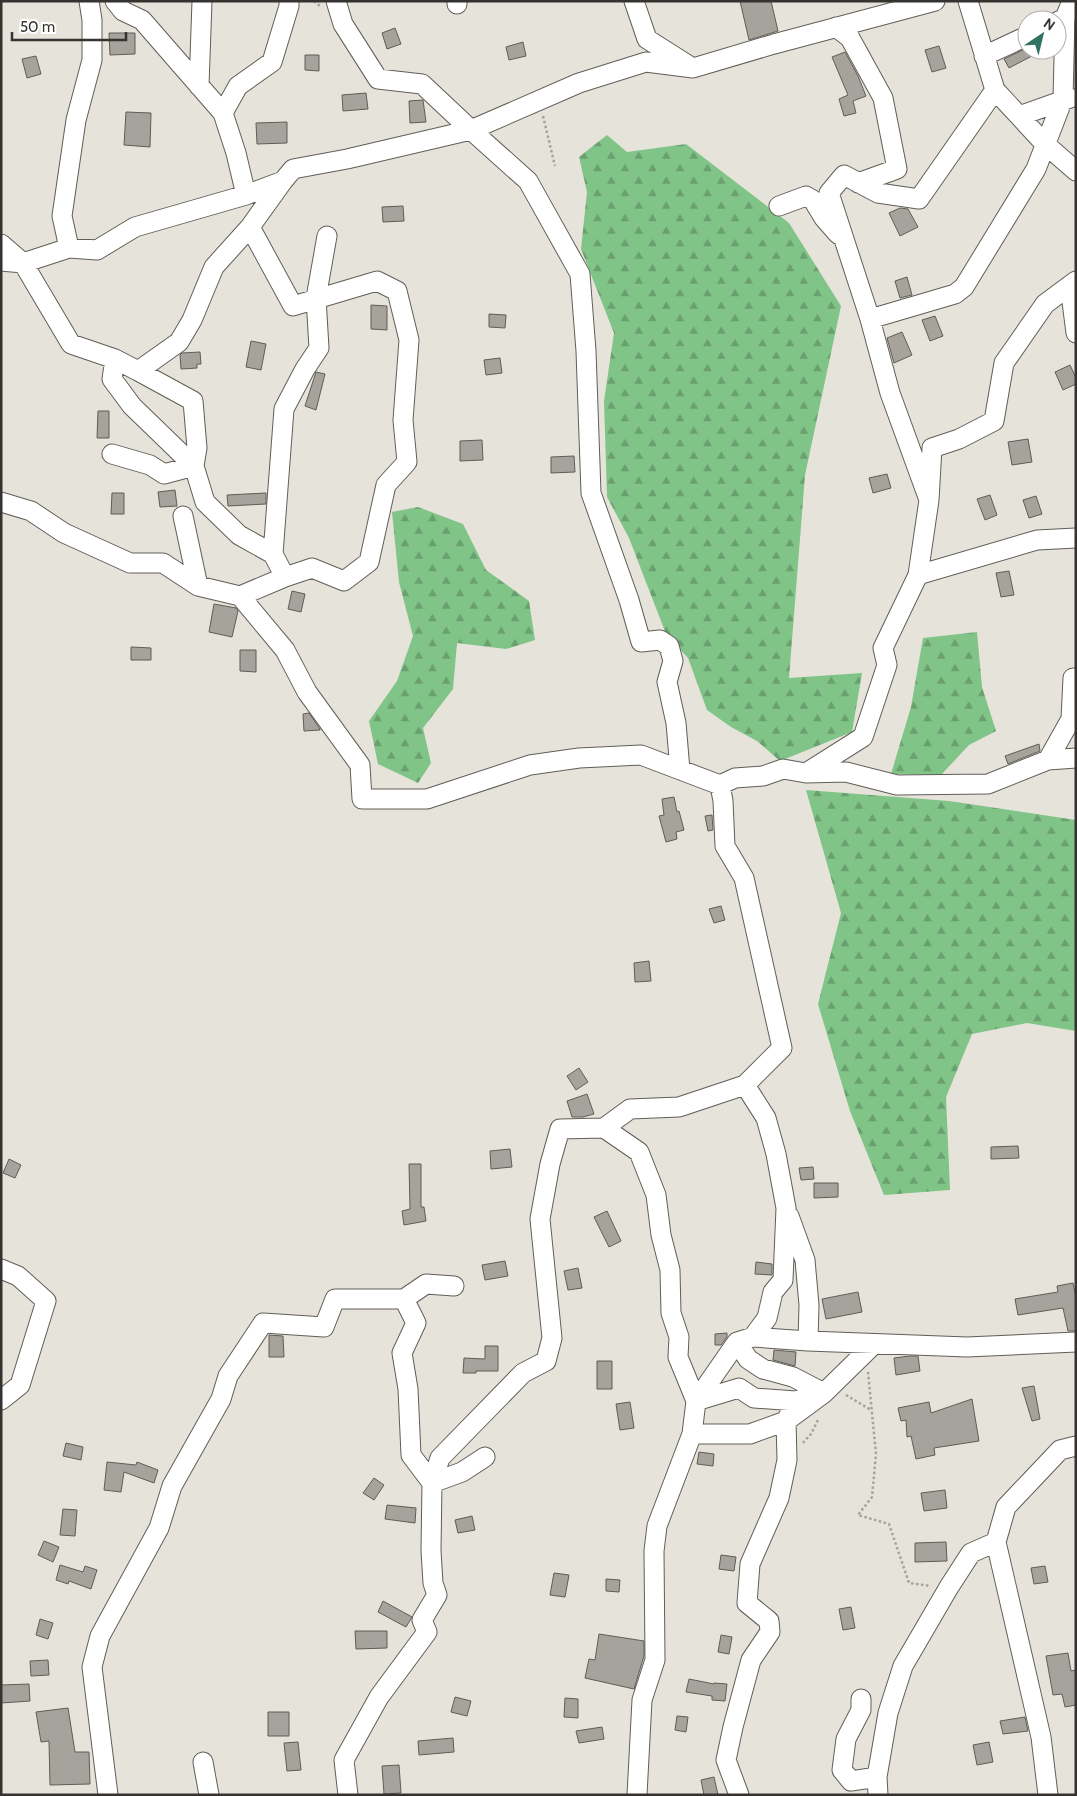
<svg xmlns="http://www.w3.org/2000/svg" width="1077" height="1796" viewBox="0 0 1077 1796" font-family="Cabin,sans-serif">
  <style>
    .forest { fill: url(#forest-firs) }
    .building { fill: #a5a39b; stroke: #5f5d56 }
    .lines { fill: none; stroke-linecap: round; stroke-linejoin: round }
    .minor-casing { stroke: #605e57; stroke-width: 21 }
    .path { stroke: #a4a39c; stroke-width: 2.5; stroke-dasharray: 2.5 2.5; stroke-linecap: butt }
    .minor { stroke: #fff; stroke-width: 19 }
  </style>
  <defs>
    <pattern id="forest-firs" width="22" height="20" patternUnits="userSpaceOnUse" patternTransform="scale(1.25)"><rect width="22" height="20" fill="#81c487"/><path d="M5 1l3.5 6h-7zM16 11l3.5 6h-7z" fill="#6aa06f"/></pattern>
  </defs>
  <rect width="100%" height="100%" fill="#e5e3da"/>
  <path class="forest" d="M607,135L627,152L686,144L789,223L841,306L805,475L789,678L862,673L852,732L780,761L757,741L731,727L707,710L688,658L666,634L629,538L607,497L604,401L614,333L581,249L587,192L579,157Z
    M418,507L463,524L486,570L529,601L535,640L506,649L457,643L453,689L423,728L431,763L418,783L378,764L369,721L397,681L413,636L399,582L392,512Z
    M977,632L982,687L996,731L969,745L941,775L891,774L911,707L923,638Z
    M806,790L949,801L1076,820V1031L1027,1023L972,1034L946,1097L950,1190L884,1195L850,1111L818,1004L841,913Z"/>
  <path class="building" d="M740,1H771L778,31L749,40Z
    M395,28L401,44L387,49L382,33Z
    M109,33H135V54L110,55Z
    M523,42L526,56L509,60L506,47Z
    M939,46L946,68L932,72L925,50Z
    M1027,48L1032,56L1009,68L1004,59Z
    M845,52L858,76L866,96L853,101L856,113L844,116L839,99L848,95L832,57Z
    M305,55H319V71L305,70Z
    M36,56L41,74L27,78L22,59Z
    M366,93L368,109L343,111L342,95Z
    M423,100L426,122L410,123L409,101Z
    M126,112L151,113L150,147L124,145Z
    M287,122V143L257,144L256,123Z
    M403,206L404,221L383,222L382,207Z
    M900,208L908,209L918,227L900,236L889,213Z
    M907,277L912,295L900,298L895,281Z
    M371,305L387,306V330L371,329Z
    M489,314L506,315L505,328L489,327Z
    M935,316L943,336L930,341L922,320Z
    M902,332L912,355L894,363L887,338Z
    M251,341L266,344L261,370L246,367Z
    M200,352L201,364H197V368L181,369L180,355L182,353Z
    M500,358L502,373L486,375L484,360Z
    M1070,365L1076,378V384L1063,390L1055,372Z
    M316,372L325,374L316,410L305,406Z
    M98,411H109V438H97Z
    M1028,439L1032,462L1012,465L1008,442Z
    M482,440L483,460L460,461V441Z
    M574,456L575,472L551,473V457Z
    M887,474L891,488L873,493L869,478Z
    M175,490L177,506L160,507L158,492Z
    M112,493H124V514H111Z
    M266,493V504L228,506L227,495Z
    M990,495L997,515L985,520L977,499Z
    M1036,496L1042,514L1029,518L1023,500Z
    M1009,571L1014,595L1001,597L996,573Z
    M292,591L305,594L301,612L288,609Z
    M214,604L236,608L238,611L232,637L209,632Z
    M131,647L151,648V660H131Z
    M240,650H256V672L240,671Z
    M309,713L320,729V730L304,731L303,714Z
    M1039,744L1040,751L1008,764L1005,756Z
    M674,797L677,812L679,811L684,830L676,832L677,839L666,842L659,816L664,815L662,799Z
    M712,815L713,830L708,831L705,816Z
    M721,906L725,920L714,923L709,909Z
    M649,961L651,981L635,982L634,963Z
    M579,1068L588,1082L576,1090L567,1076Z
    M587,1094L594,1114L583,1117H572L567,1101Z
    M1018,1146L1019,1158L991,1159V1147Z
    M510,1149L512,1167L491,1169L490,1151Z
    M9,1159L21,1165L15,1178L3,1173Z
    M409,1164H421V1207H424L426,1221L404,1225L402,1211L410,1209Z
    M813,1167L814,1179L801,1180L799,1168Z
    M814,1183H838V1197L814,1198Z
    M607,1211L621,1241L609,1247L594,1217Z
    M505,1261L508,1276L485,1280L482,1265Z
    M756,1262L772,1264V1275L755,1274Z
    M578,1268L582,1288L568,1290L564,1271Z
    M1073,1283L1076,1298V1331H1068L1063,1308L1018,1315L1015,1299L1058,1292L1057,1286Z
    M858,1292L862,1312L826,1319L822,1299Z
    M727,1333V1337L721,1345H715V1334Z
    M269,1335L283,1336L284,1357H269Z
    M485,1346H498V1371H476V1373H463L464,1358L485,1359Z
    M774,1350L796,1352L795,1366L773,1360Z
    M910,1356H918L920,1371L896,1375L894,1358Z
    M597,1361H612V1389H597Z
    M1034,1386L1040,1419L1032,1421L1022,1388Z
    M972,1399L979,1441L934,1448L935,1455L916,1459L911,1436L907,1437L906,1420L901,1421L898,1408L929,1402L931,1413Z
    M630,1402L634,1428L620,1430L616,1404Z
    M66,1443L83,1447L81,1460L63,1456Z
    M699,1452L714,1454L713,1466L697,1464Z
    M107,1462L136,1465L137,1462L158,1470L154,1483L124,1472L121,1492L104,1490Z
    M374,1478L384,1485L374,1500L363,1493Z
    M945,1490L947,1508L924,1511L921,1493Z
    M387,1505L416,1508L415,1523L385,1519Z
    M63,1509L77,1510L75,1536L60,1535Z
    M472,1516L475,1530L458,1533L455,1520Z
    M44,1541L59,1547L53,1562L38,1555Z
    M946,1542L947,1561L915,1562V1543Z
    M721,1555L736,1557L734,1571L719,1569Z
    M60,1565L83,1572L85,1566L97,1570L91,1589L69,1581L68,1584L56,1580Z
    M1045,1566L1048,1582L1034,1584L1031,1568Z
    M554,1573L569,1575L565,1597L550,1595Z
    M606,1579L620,1580L619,1592L606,1591Z
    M383,1601L412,1617L406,1627L378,1612Z
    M851,1607L855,1628L843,1630L839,1609Z
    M40,1619L53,1623L48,1639L36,1635Z
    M355,1631H387V1648L356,1649Z
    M599,1634L644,1641V1656L634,1689L585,1678L589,1659L595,1660Z
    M721,1635L732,1637L729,1654L718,1652Z
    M1068,1653L1071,1671L1076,1670V1705L1065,1707L1062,1694L1053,1695L1046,1656Z
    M48,1660L49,1675L31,1676L30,1661Z
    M689,1679L714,1684V1683L727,1684L725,1701L712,1700V1696L686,1692Z
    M29,1684L30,1701L1,1703V1685Z
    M455,1697L471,1701L467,1716L451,1712Z
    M565,1698L578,1699V1718L564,1717Z
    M68,1708L75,1752H89L90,1784L50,1785L49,1741L41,1742L36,1712Z
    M268,1712H289V1736H268Z
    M677,1716L688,1717L686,1732L675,1730Z
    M1025,1717L1028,1731L1003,1734L1000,1721Z
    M602,1727L604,1739L579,1743L576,1731Z
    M453,1738L454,1752L419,1755L418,1741Z
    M298,1742L301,1770L287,1771L284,1743Z
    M989,1742L993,1762L977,1765L973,1745Z
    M399,1765L401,1793L384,1794L382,1766Z
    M714,1777L718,1795H704L701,1780Z"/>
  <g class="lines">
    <g class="minor-casing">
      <path id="minor" d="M115,1L123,11L142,20L223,113L236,153L246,195
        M336,1L343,24L378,79L422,84L471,130L579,83L646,62L693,68L774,44L935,1
        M457,1V4
        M634,1L647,39L688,65
        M968,1L995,90L919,199L878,193L844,175L829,193L870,319L890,393L929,500L932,448L959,439L994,421L1004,363L1045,304L1076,281
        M1057,22L1065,18L1072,1
        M836,27L850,38L883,98L897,169L858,183
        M984,56L1027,36
        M199,86L202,1
        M995,90L1045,144L1076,171
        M223,113L238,86L272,62L289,6V1
        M1019,116L1070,98
        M283,181L293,169L347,159L471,130L528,181L580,274L586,351L591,493L629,600L641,642L660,640L669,646L673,661L667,682L676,723L680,770
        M779,206L806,196L813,200L824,218L838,234
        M250,227L293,306L377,281L397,291L409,340L403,420L407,462L386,485L369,562L344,581L312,568L285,577
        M1,244L23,263L71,344L115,359L112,379L132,406L194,466L205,502L239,535L273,554L285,577L240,596
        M69,248L62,216L76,120L92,60V20L89,1
        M1,261L23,263L69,248L97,250L135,227L246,195L283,181L250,227L214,267L192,320L179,342L138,371L115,359
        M1070,286L1076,333
        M870,319L955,294L964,287L1036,169L1063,99L1065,18
        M112,454L150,465L164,474L194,466L197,448L193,401L138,371
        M1,502L31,511L64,533L130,563H163L198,586L240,596L285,650L307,692L360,765L362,799H427L530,765L579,758L641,755L720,785L723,801L725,846L744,878L782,1048L745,1085L679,1107L630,1109L604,1128
        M183,516L198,586
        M273,554L284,409L305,369L319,348L316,298L327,236
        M918,575L1037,540L1076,538
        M1048,760L1071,719L1073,678H1076
        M806,773L846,772L897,785L988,784L1048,760L1076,758
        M720,785L735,778L763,776L783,769L806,773L863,737L887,665L883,648L918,575L929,500
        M745,1085L766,1118L776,1154L786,1208L783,1280L773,1292L767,1318L753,1337
        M789,1216L805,1260L809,1305L808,1341
        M1,1269L18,1276L46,1301L20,1385L1,1400
        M692,1434H750L786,1421L792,1410
        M485,1457L462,1472L432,1483L440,1458L523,1373L546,1361L552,1338L540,1219L550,1164L560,1129L604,1128L639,1152L656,1195L661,1235L670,1270L671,1313L679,1337L678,1357L696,1401L739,1388L754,1398L796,1401L824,1393L793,1377L763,1369L748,1359L737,1342
        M861,1699V1710L846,1739L842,1770L851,1781L877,1777
        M203,1762L209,1795
        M108,1795L92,1667L100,1636L159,1528L172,1486L221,1399L228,1376L263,1323L324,1327L335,1299H404L426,1284L454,1286
        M348,1795L344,1760L379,1697L427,1632L422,1620L437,1595L433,1583L431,1551L432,1483L411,1455L408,1389L402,1353L416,1323L404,1299
        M637,1795L642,1700L655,1660L654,1551L657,1526L692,1434L696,1401L737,1342L753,1337L808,1341L967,1347L1076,1342
        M739,1795L726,1760L733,1727L751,1660L770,1632L769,1621L747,1603L750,1564L779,1498L787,1460L786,1421L824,1393L874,1344
        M878,1795L877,1777L888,1713L903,1666L949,1587L971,1553L996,1542
        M1048,1795L1041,1737L996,1542L1006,1507L1060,1450L1076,1446"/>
    </g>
    <path class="path" d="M314,1L320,6
      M543,116L555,166
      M868,1372L876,1454L872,1497L858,1515L889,1524L909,1583L931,1586
      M846,1395L871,1410
      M803,1443L811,1434L819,1418"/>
    <use href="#minor" class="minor"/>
  </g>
  <rect width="1077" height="1796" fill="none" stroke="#343330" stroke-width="5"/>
  <g transform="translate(1042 35) rotate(35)"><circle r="24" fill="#ffffff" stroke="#aeadac"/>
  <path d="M0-4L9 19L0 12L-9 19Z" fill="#317364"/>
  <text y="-8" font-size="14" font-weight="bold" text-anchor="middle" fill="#343330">N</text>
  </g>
  <path d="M12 32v8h114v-8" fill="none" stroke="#343330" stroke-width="2.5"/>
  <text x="20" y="32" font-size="15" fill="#343330" stroke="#ffffff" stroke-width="4" paint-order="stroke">50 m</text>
</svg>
